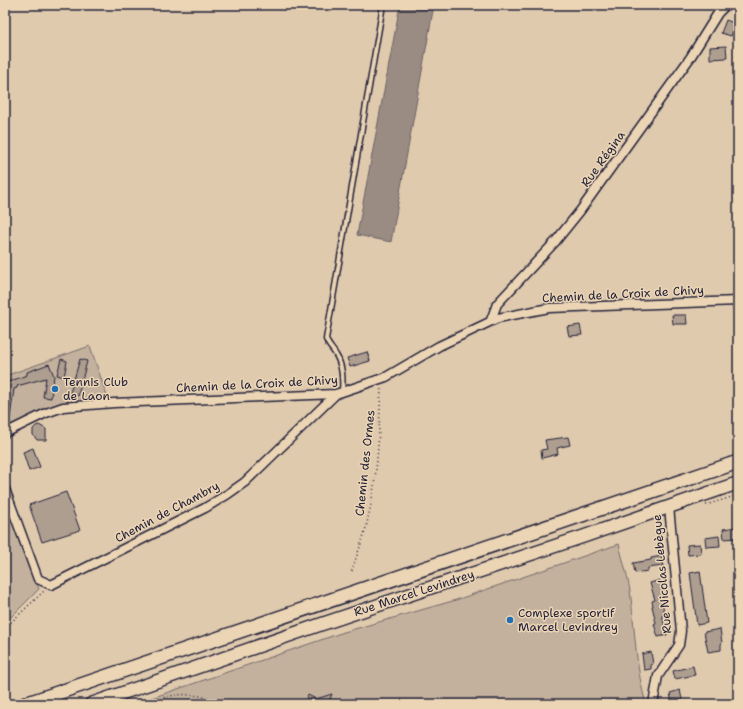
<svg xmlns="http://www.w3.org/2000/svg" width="743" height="709" viewBox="0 0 743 709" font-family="'Shantell Sans',sans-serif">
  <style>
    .green { fill: #c4b19d; stroke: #736a6c }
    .water { fill: #9a8c83; stroke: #6a6266 }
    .building { fill: #ae9e90; stroke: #22223b }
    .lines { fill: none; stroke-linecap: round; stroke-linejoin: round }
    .lane-casing { stroke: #22223b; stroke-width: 7 }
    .street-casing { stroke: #22223b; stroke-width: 11 }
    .secondary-casing { stroke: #22223b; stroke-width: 15 }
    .primary-casing { stroke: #22223b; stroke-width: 16 }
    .path { stroke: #22223b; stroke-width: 1.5; stroke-dasharray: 1 3; stroke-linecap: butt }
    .lane { stroke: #ecd5b5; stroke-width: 4 }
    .street { stroke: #ecd5b5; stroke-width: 8 }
    .secondary { stroke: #ecd5b5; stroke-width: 12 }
    .primary { stroke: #ecd5b5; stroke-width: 13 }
    .poi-dot { fill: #1f6fb2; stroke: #ecd5b5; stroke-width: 1.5 }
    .labels { text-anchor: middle; stroke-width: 3; stroke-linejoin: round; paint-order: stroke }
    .street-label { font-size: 12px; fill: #22223b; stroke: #ecd5b5 }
    .poi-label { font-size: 12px; fill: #22223b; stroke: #ecd5b5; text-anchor: start }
  </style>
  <rect width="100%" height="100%" fill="#e0caae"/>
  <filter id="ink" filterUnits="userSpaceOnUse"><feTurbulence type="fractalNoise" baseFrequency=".025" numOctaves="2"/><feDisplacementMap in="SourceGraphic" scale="8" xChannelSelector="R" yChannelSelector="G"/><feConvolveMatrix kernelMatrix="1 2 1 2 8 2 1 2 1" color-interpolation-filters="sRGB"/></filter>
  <g filter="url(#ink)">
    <path class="green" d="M90,346L109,402L56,406L5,431V376Z
      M5,504L39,589L5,623Z
      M619,544C623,562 629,580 631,598C635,634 636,669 646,704H134L344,632L456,600Z"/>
    <path class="water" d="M400,5H434L391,242L357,235Z"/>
    <path class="building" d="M726,20L736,24L731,36L721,33Z
      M726,46L727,58L710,59V47Z
      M672,315H686L687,324H673Z
      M580,325L582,335L569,336L567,327Z
      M367,352L370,361L350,367L347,358Z
      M61,359L67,361L64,377L57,375Z
      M80,359L87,361L78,396L70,393Z
      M49,364L54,376L51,398L43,397L46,378L17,386V388L14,389L10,418L5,417V383L27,375V372Z
      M39,425L46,429V440H37L33,435V429L36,426Z
      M568,437L570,445L557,448L558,454L542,458L541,450L547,449L545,440Z
      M33,448L40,467L29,471L23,452Z
      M66,492L80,530L42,542L29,505Z
      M737,527L738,538L724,539L723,529Z
      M719,536L720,546L706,547L705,538Z
      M700,544L701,554L688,555L687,545Z
      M661,556L663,566L648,568V571L635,573L633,563L651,560V558Z
      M700,571L707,623L697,625L690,573Z
      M660,580L664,597L661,598L665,615H662L667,635L658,637L654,624L656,623L652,606H653L652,601L655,600L650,583Z
      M720,629L722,643L721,644V650L708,652L704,632Z
      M651,652L653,664L651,665V669L644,670L642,654Z
      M693,666L695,675L675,679L673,671Z
      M680,690L683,704H672L670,693Z
      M332,694L330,699L341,704H304L308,695L316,699Z"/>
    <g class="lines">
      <g class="lane-casing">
        <path id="lane" d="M342,392C343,379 343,366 336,355C333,349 328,346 326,339L383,5"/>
      </g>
      <g class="street-casing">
        <path id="street" d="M491,320L497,304L555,242L580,211L690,58L718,13L726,5
          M5,433L46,413L63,407L114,403L336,394L386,377L439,346L498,318L549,308L738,301
          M5,489L38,579L51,585L205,508L228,494L245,482L336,394
          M653,704L658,676L679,645L681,631L669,507"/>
      </g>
      <g class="secondary-casing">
        <path id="secondary" d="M91,704L322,624L582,537L738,483"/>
      </g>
      <g class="primary-casing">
        <path id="primary" d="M25,704L738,462"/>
      </g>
      <path class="path" d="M706,505L738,495
        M352,571C357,553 365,536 368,518C378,477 379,429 381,387
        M5,628L45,590
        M70,704L81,700
        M149,704C171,691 199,692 222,704"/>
      <use href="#lane" class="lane"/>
      <use href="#street" class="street"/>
      <use href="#secondary" class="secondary"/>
      <use href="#primary" class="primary"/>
    </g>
  </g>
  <g class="poi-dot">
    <circle cx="55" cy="389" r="4"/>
    <circle cx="510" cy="620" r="4"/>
  </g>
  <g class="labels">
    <g class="street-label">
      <text transform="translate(603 159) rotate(-54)" y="4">Rue Régina</text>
      <text transform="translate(623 294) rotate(-3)" y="4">Chemin de la Croix de Chivy</text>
      <text transform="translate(257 384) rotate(-3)" y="4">Chemin de la Croix de Chivy</text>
      <text transform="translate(365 463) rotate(-84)" y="4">Chemin des Ormes</text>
      <text transform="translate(167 512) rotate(-28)" y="4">Chemin de Chambry</text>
      <text transform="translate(662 574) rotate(-95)" y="4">Rue Nicolas Lebègue</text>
      <text transform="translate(414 593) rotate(-18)" y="4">Rue Marcel Levindrey</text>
    </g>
    <g class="poi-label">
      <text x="63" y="386">Tennis Club<tspan x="63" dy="14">de Laon</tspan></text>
      <text x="518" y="617">Complexe sportif<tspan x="518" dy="14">Marcel Levindrey</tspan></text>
    </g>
  </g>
  <rect width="743" height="709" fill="none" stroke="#ecd5b5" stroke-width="20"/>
  <rect x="10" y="10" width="723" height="689" fill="none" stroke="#22223b" stroke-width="1.5" filter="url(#ink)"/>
</svg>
